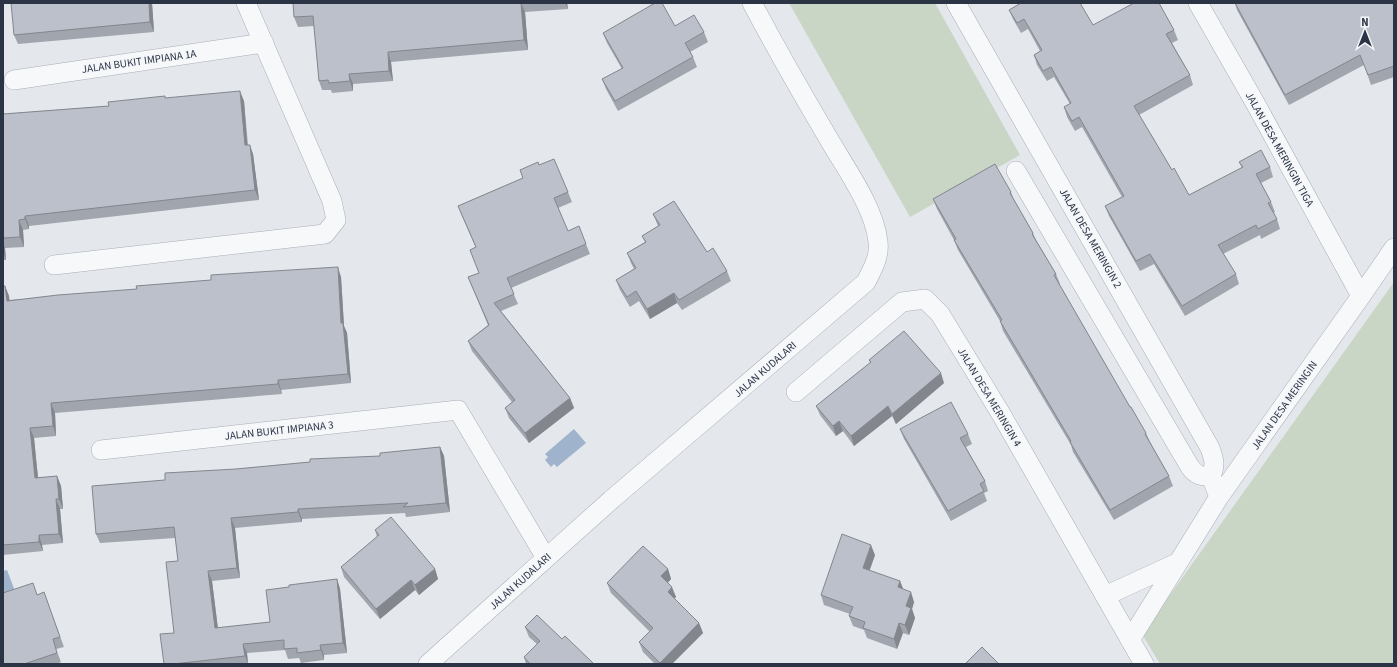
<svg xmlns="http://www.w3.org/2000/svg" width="1397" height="667" viewBox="0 0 1397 667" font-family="'Source Sans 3',sans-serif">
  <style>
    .green { fill: #c9d6c5 }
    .water { fill: #9fb4cc }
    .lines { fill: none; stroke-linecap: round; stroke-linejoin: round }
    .street-casing { stroke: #a9aeb7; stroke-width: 20 }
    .street { stroke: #f7f8fa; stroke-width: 19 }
    .wall { fill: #a1a5ae }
    .shaded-wall { fill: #83868d }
    .building { fill: #bbc0ca; stroke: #83868d }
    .labels { text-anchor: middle; stroke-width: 3; stroke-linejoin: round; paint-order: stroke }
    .street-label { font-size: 11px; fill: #2b3445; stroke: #f4f6f9 }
  </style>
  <rect width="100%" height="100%" fill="#e4e7ec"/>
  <path class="green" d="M789,3H935L1020,155L910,217Z
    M1394,282V664H1160L1142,634Z"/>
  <path class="water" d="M574,429L586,443L557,467L554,464L551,467L545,460L548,457L545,454Z
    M7,570L15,591L3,596V571Z"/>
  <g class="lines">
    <g class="street-casing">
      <path id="street" d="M956,3L1210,448C1214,459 1216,465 1211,476L1219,497
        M1198,3L1254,101L1361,296
        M14,80L264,43
        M1016,171L1190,467C1196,475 1201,477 1211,476
        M54,265L325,234L336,220L332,201L246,3
        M796,392L902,302L925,299L940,314L1001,414L1144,664
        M101,450L458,410L546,558
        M1105,596L1177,563
        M1130,640L1219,497L1361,296L1394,248
        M428,664L611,500L866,282C872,270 880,257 878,242C875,208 844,166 827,136C801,92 776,48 752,3"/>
    </g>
    <use href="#street" class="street"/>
  </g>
  <path class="wall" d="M152,3L154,32L18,44L14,35Z
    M293,3H567L568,9L525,12L528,50L391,62L393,81L353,84V91L332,93L331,90H322L319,81L314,26L298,27L294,17Z
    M1235,3H1394V77L1371,85L1364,65L1289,105L1237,10Z
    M1009,10L1093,25L1174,30L1178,40L1172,43L1190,75L1193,85L1139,115L1172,170L1189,195L1242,168L1239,162L1270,167L1273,177L1261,183L1271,202L1275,212L1273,213L1277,219L1280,229L1261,239L1260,235L1223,254L1236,274L1239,284L1185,316L1154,264L1140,271L1109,216L1105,206L1122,197L1082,127L1075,131L1067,117L1064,107L1070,104L1054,77L1047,81L1037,65L1034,55L1040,51L1028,29L1021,33L1013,19Z
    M675,26L704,32L708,42L690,52L693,57L697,67L618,111L606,89L602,79L622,69L607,43L603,33Z
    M166,98L244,101L248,145L253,154L259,200L29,226V229L23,230L24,247L5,248L6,260H3V114L109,106Z
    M539,165L568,192L572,202L558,208L568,231L586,244L590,254L511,288L518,304L501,311L570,398L574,408L529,443L509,418L505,408L512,402L472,351L468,341L488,325L472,287L468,277L479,273L470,250L476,248L462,216L458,206L523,178L520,170Z
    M1011,192L1014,200L1033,233L1036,240L1056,274L1060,284H1059L1130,407L1146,433L1150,442L1169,476L1173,486L1114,520L1073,452L1071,445L1003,331L1000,321L958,250L954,240L937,209L933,199Z
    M653,214L707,252L727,271L731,281L682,310L677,303L650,319L639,301L630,307L620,290L616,280L634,269L631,263L627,253L645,242L642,236L658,226Z
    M341,277L344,326L347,333L351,383L281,390L282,394L55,413L56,436L34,438L38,478L57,476L61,486L63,509H60L63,543L42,545L43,551L3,555V286H5L9,296V300Z
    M869,360L944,383L896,424L892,416L854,446L843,431L836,436L820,415L816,406L870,363Z
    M900,429L968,434L972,444L966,447L985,481L988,491L984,493L987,501L951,521L904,439Z
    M440,447L444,456L450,512L406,517L405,513L302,519V522L235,528L240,578L212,581L218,628L270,622L289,587L337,579L340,589L347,653L324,655V660L301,663L299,658L288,659L285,650L247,653L248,664H164L174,633L178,561L175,538L100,543L96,534L165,480L236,469L380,456Z
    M375,530L435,569L438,579L419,595L415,590L380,619L344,577L341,567L377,537Z
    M875,555L869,571L900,581L903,589L914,602L912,609L915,618L909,635L903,633L897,649L867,638L864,630L853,626L849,616L850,614L824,605L821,595Z
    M668,569L671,579L668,583L676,597L674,599L699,623L703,633L672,664H655L643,652L639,642L650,632L611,593L607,583Z
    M44,592L64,647L56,649L61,662L56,664H3L37,595Z
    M525,627L562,639L594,664H526L524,657L537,644L529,637Z"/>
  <path class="shaded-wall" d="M149,3H152L154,32L150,22Z
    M521,3L525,12L528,50L524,40Z
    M565,3H567L568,9Z
    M388,52L391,62L393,81L389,71Z
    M349,74L353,84V91L350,81Z
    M240,91L244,101L248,155L245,145Z
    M250,145L253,154L259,200L255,190Z
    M25,216L29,226V229L25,219Z
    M19,220L23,230L24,247L20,237Z
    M3,242L5,248L6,260L3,251Z
    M338,267L341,277L344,326L347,333L351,383L348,374L341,323Z
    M5,286L9,296L11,311L7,301Z
    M674,293L677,303L650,319L647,309Z
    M941,373L944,383L896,424L892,414Z
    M278,380L281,390L282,394L278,384Z
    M570,398L574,408L529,443L525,433Z
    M51,403L55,413L56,436L53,426Z
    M888,406L892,416L854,446L851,436Z
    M839,421L843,431L836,436L833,426Z
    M30,428L34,438L39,488L35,478Z
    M440,447L444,456L450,512L446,503Z
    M57,476L61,486L63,509L59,499Z
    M56,499L60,509L63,543L59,534Z
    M298,509L302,519V522L298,512Z
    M231,518L235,528L240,578L237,568Z
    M39,535L42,545L43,551L39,542Z
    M871,545L875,555L867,578L863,568Z
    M435,569L438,579L419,595L415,585Z
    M668,569L671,579L664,586L661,576Z
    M208,571L212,581L219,638L215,628Z
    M337,579L340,589L347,653L343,643Z
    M411,580L415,590L380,619L376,609Z
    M900,581L904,591L898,587Z
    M672,587L676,597L671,602L668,592Z
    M911,592L914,602L912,609L915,618L909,635L905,625L906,606Z
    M699,623L703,633L672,664H661L660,663Z
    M899,623L903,633L897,649L894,639Z
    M243,644L247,653L248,664L245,656Z
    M320,645L324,655V660L321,650Z"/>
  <path class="building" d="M11,3H149L150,22L14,35Z
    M293,3H521L524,40L388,52L389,71L349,74L350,81L329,83L328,80L319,81L313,16L294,17Z
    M655,3H662L675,26L694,15L704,32L685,43L693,57L615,101L602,79L623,68L603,33Z
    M1021,3H1080L1093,25L1134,3H1159L1174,30L1166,34L1190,75L1134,106L1172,170L1174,168L1189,195L1243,167L1239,162L1261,150L1270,167L1256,174L1271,202L1268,203L1277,219L1258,229L1256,225L1218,245L1236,274L1182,306L1150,254L1136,261L1105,206L1124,196L1079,117L1072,121L1064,107L1071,103L1051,67L1043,71L1034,55L1042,50L1024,19L1017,23L1009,10Z
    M1235,3H1394V66L1368,75L1360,55L1285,95Z
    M240,91L245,145H250L255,190L25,216V219L19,220L20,237L3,238V114L109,106L108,102L165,96V98Z
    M554,159L568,192L554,198L568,231L579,226L586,244L507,278L514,294L494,303L570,398L525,433L505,408L515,400L468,341L489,325L468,277L479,273L470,250L476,247L458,206L523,178L520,170L538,162L539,165Z
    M995,164L1011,192L1010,193L1033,233L1032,234L1056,274L1054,275L1130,407H1131L1146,433L1145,434L1169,476L1110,510L1070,442L1071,441L1000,321L1002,320L954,240L956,239L933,199Z
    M674,201L707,252L713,248L727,271L679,300L674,293L647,309L636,291L627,297L616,280L636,268L627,253L646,242L642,236L660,225L653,214Z
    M338,267L341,323H343L348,374L278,380V384L51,403L53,426L30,428L35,478L57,476L59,499H56L59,534L39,535V542L3,545V286H5L7,301L58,295L137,289L136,286L211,280V275Z
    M904,331L941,373L892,414L888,406L851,436L839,421L833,426L816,406L871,362L869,360Z
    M951,402L968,434L960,438L985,481L980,484L984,491L948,511L900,429Z
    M440,447L446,503L403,507L408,503L298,509V512L231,518L237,568L208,571L215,628L270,622L266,590L289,587V585L337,579L343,643L320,645L321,650L297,653V648L284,649V640L243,644L245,656L173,664H164L160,634L174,633L166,562L178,561L174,527L96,534L92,486L165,480V473L236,469L310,462V459L380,456V453Z
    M391,517L435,569L415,585L411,580L376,609L341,567L379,535L375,530Z
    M842,534L871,545L863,568L900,581L898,587L911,592L906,606L911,608L905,625L899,623L894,639L863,628L865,622L849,616L853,607L821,595Z
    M643,546L668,569L661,576L672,587L668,592L699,623L660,663L639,642L653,628L607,583Z
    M33,583L37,595L44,592L60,637L53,639L57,653L24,664H3V593Z
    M537,615L562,639L565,636L594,664H530L524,657L540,641L525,627Z
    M982,647L999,664H965Z"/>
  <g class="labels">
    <g class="street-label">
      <text transform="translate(139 61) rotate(-8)" y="4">JALAN BUKIT IMPIANA 1A</text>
      <text transform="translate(1280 149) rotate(61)" y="4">JALAN DESA MERINGIN TIGA</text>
      <text transform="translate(1091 238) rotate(60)" y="4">JALAN DESA MERINGIN 2</text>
      <text transform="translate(765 369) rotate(-41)" y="4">JALAN KUDALARI</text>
      <text transform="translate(990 397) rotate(59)" y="4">JALAN DESA MERINGIN 4</text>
      <text transform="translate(1284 405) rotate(-55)" y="4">JALAN DESA MERINGIN</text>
      <text transform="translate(279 430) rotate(-6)" y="4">JALAN BUKIT IMPIANA 3</text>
      <text transform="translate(520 581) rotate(-42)" y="4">JALAN KUDALARI</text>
    </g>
  </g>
  <rect width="1397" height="667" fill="none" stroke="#2b3445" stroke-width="8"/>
  <g transform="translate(1365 32)" stroke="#f4f6f9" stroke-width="3" paint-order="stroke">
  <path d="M0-3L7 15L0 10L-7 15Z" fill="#2b3445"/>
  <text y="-6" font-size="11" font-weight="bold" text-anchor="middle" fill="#2b3445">N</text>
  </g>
</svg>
